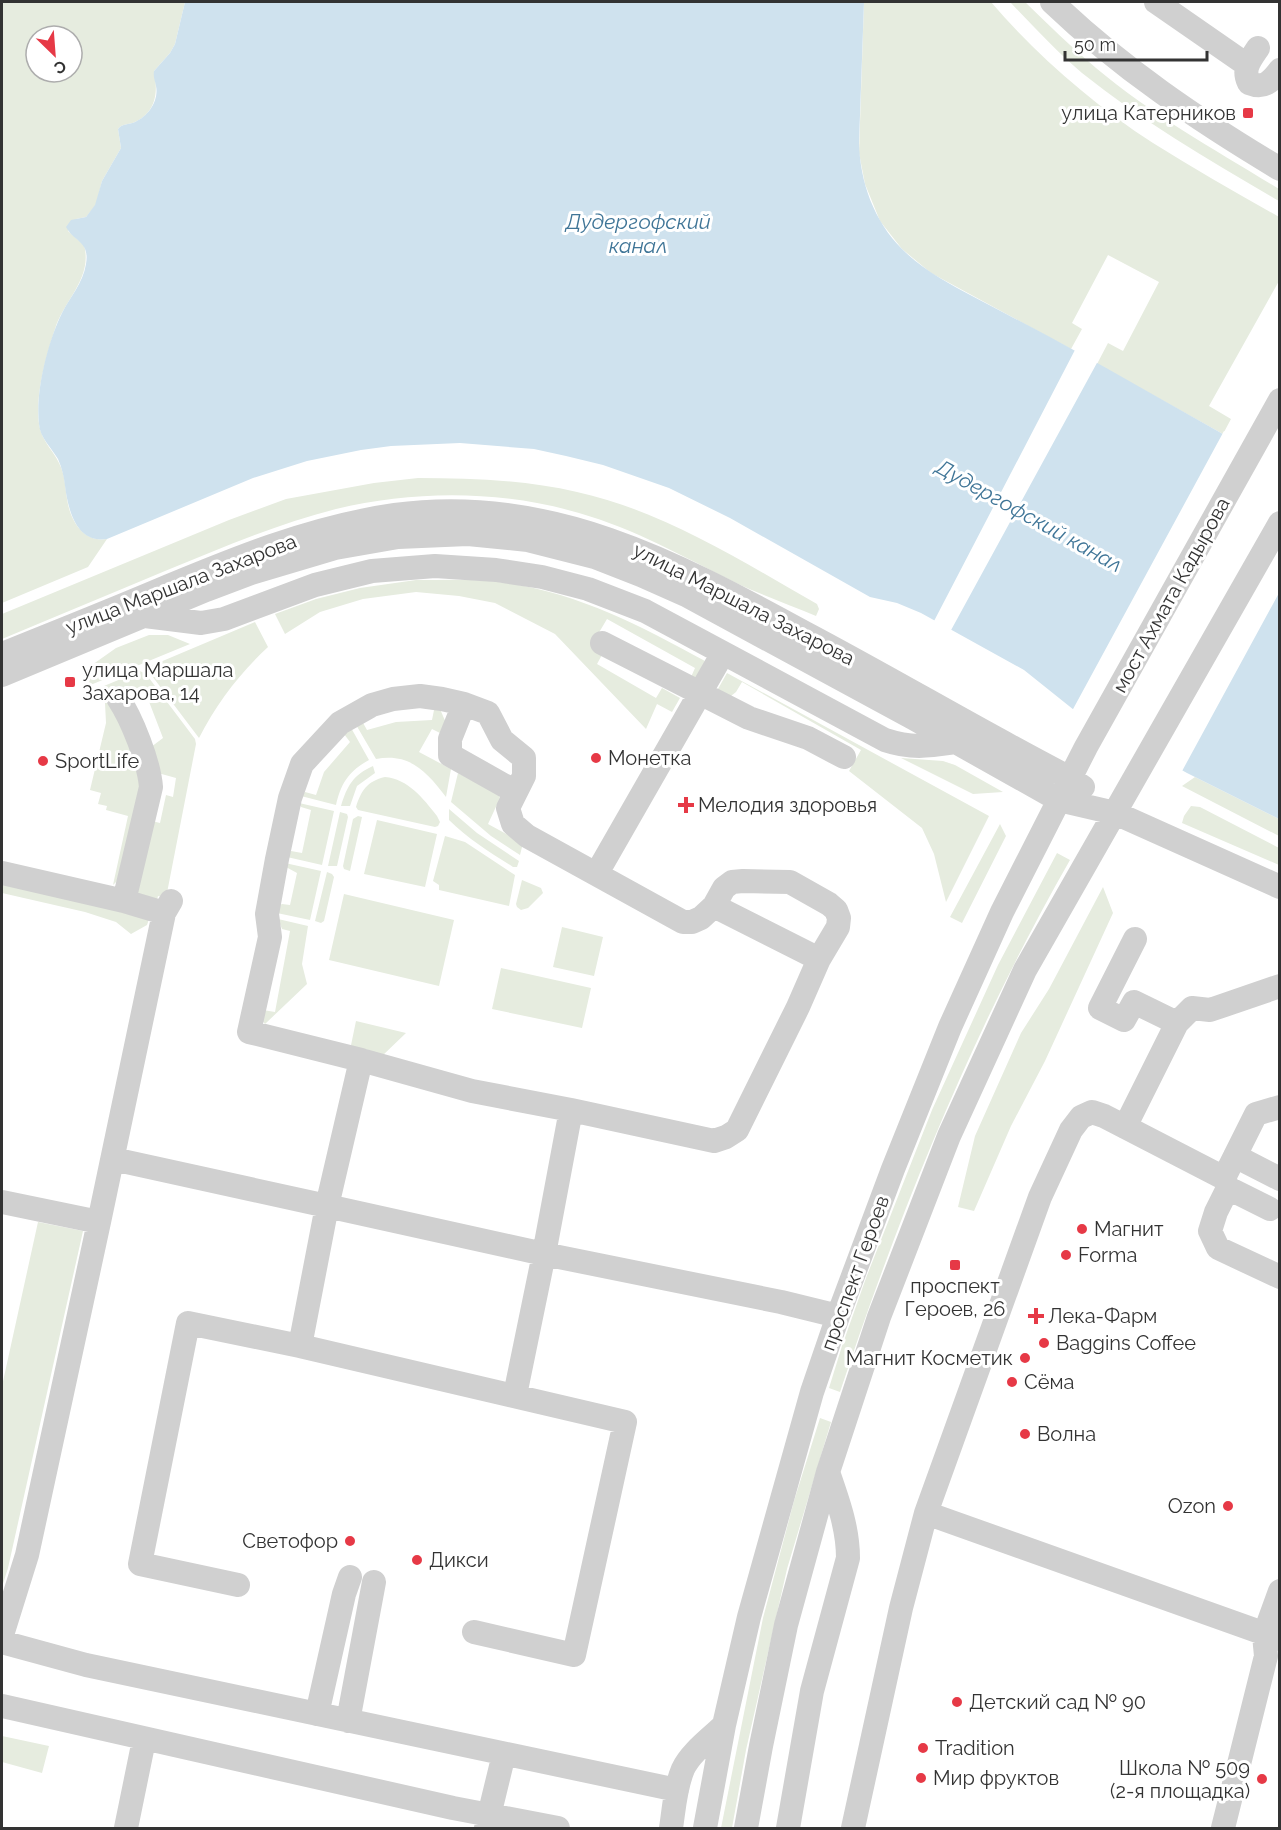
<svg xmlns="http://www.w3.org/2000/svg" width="1281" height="1830" viewBox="0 0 1281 1830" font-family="Raleway,sans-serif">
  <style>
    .green { fill: #e6ecdf; fill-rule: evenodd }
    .water { fill: #cfe2ee }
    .pier { fill: #fff }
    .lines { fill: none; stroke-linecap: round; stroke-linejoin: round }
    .minor { stroke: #d0d0d0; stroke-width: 24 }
    .poi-dot { fill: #e63946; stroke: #fff; stroke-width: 2 }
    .labels { text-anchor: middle; stroke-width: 6; stroke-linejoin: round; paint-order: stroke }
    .poi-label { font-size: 20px; fill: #333; stroke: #fff; text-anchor: start }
    .street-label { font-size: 20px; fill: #333; stroke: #fff }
    .water-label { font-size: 21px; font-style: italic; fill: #3f7597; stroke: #fff }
  </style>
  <rect width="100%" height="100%" fill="#fff"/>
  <path class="green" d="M2,2H185L175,44L170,53L154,71C158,91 157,112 135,122C128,125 123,123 118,129L121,148L102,181L96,205L86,217L76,219L68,231L84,245C93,278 64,300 55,329C46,356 32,405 41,432C45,444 54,452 59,463C65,474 65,487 67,499C70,520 83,543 107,539L88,567L2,603ZM36,36H72V72H36Z
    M864,2H991C1036,55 1094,105 1153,143C1194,169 1237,193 1279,217V281L1209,406L1231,419L1223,434L1097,364L1108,343L1123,351L1159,282L1108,255L1072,323L1082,329L1071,349L931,273L902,249L880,221L865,184L859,153Z
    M1010,2H1025C1048,24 1071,47 1096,68C1152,115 1217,151 1279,189V201C1211,161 1143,122 1082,73C1056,51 1033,26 1010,2Z
    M418,478C471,478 525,480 577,492C664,511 741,561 817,604L819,609L816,616C790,605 762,595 736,583C684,557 635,529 579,513C501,490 415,490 336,509C277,524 221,548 165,571C111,594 56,616 2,639V614L229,520L286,499L374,483Z
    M416,580C441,580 466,579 490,581C571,589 635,623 705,661L693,684L691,677L695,668L607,619L591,646L603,653L597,664L656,698L662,688L680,698L672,712L657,704L646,729L555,634L495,603L459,596L416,592L363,599L320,612L285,634L275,614L316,599L360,588Z
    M255,622L268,647C239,674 217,703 199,738L146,668Z
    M149,635H168L190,644L88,686L82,672L116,648Z
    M140,671L146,674L195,739L196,744L166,898L158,896L157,900L136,894L148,820L160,823L166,795L173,797L176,778L158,773L151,747L163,738L143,686L117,697L104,696V686Z
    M727,673L989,816L946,902L934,854L922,828L849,771L861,750L742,682L736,692L721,704L714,696Z
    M115,702L144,778L120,878L113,885L128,816L106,810L107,806L98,804L101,793L90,790L106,723L105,703Z
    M440,709L446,723L442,734L432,729L419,752L451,769L446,797C426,771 410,753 376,759L355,723L362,721L367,730L396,722L432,720L434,710Z
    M350,726L369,760C349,771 341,783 336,805L301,796L305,792L316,795L324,772L350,742L344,734Z
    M901,758L943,761L955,765L1003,792L973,794Z
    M373,766L375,773L357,786L350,806H341C347,786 353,775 373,766Z
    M458,773L499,795L500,798L488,824L523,843L520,855L491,836L451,802Z
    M385,777C408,779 423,798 437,816L440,822L438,826L435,827L358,810L356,807C361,791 367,781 385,777Z
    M1195,777L1279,819V836L1182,786Z
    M299,803L334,811L322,865L287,857L291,851L302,853L311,810L301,807Z
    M1191,806L1200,807L1279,848V865L1182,823L1184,816Z
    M449,809L477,833L519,861L517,867H513C491,853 468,839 449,820Z
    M340,812L347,814L348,817L337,866H328Z
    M358,816L362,817L350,871L344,869L343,866L353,819Z
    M377,820L437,834L425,887L364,874Z
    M1000,824L1006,836L962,923L950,917Z
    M445,836L465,842L515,875L509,906L439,890V885L433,881Z
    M1057,853L1070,860C974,1028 901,1208 840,1392L829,1388L842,1346L866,1278L932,1110L998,965Z
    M285,863L321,871L310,920L277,913L278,906L282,904L290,905L297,873L286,867Z
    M327,872L332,874L334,877L324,921L321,923L315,921Z
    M2,879L149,919L147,925L131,934L116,922L85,912L2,893Z
    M522,880L541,888L543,893L528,908L521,910L517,907L516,904Z
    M1103,887L1113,913L1045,1061L1011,1126L974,1211L958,1207L975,1136L1021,1033L1049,989Z
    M344,894L454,920L439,986L329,960Z
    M278,919L308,926L302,964L307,984L265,1024L261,1019L263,1010L275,1012L290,931L282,929Z
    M562,927L603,937L594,976L553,967Z
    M501,968L591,988L582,1028L492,1009Z
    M356,1021L406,1033L381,1057L350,1050Z
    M38,1222L83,1231L8,1568L2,1587V1386Z
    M820,1418L831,1422L787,1569L746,1750L732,1828H721L763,1618L794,1501Z
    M2,1736L49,1746L42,1773L2,1762Z"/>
  <path class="water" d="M185,2H864L859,143C860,182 874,221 902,249C923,270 948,283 974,297C999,310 1025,324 1050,337C1127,379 1203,423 1279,466V819L1187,773L1074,710L1024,670L921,613L897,603L870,597L730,518L669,488L603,465L566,456L534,449L460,443L391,446L361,450L307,461L253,478L107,539C76,544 68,509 65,486C64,477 62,468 58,459C51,447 40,438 39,424C35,392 48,341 62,313C70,297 83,283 86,264C90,241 74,242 66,227L71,220L86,217L95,205L102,181L121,148L118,129C123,123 128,125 135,122C149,116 159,100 156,86C155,80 153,77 154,71L170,53L175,44Z"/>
  <path class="pier" d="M1076,348L1098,361L950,632L933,623Z
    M1224,431L1280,463L1279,593L1181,773L1072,711Z"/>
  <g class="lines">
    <path class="minor" d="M1052,2C1121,68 1198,120 1280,169
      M1156,2L1247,65
      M1258,48C1250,60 1242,69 1249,83C1264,89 1271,82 1280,70
      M145,616L201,623L224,619L315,585L372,571L435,566L496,570L542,577L588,589L645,611L885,740C912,749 929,746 957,742
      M602,643L749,718L808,738L844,757
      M2,654C52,634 102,614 152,593C231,560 310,527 395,515C548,494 675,562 805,633C894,680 981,732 1070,778L1083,787
      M2,675L206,590L251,573L335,548L398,537L468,534L528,540L595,557L641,575L686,595L913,718L1059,800L1115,813L1280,887
      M118,698C132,719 149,762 151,787L124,901
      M464,704L450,739V755L516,792
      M2,873L124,901L164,913
      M597,873L723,653
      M714,906L819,959
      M1135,939L1100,1008L1124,1020L1134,1002L1177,1023
      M361,1060L472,1091L571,1110
      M1125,1127L1177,1023L1192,1008L1210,1010L1280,986
      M1235,1156L1280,1179
      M113,1159L327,1206L361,1060L249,1032L270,937L267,914L277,859L290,798L302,764L340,723L372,705L393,699L420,696L442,699L464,704L488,713L502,740L524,758V776L508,808L513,824L527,836L683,922H692L701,918L714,906L724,888L732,882L743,881L790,882L829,904L836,910L839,918L838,927L819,959L798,1007L737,1130L726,1137L714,1141L571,1110L544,1254L781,1302L838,1316
      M1224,1178L1256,1114L1280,1107
      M1228,1188L1270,1209
      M2,1202L99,1222L164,913L171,901
      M300,1346L327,1206L544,1254L515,1395
      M926,1513L1280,1639
      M238,1585L140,1564L188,1323L300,1346L625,1422L574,1655L474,1632
      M2,1635L27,1555L99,1222
      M2,1642L86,1665L677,1790
      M2,1706L453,1808L558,1828
      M317,1714L344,1594L350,1577
      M348,1721L374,1582
      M126,1828L144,1740
      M486,1828L504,1754
      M671,1828C674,1809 675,1788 683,1769C691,1752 711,1738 724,1725
      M705,1828L724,1725L749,1617L812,1392L838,1316L893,1169L950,1027L1002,912L1086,747L1280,400
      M746,1828L761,1746L786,1625L828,1472L879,1317L949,1136L1025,970L1280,523
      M788,1828L812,1691L848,1558C848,1528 838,1501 828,1472
      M853,1828L901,1608L926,1513L1040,1197L1071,1130L1081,1117L1092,1112L1104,1116L1224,1178L1228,1188L1216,1212L1210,1231L1218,1248L1280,1277
      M1223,1828L1266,1656L1264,1635L1280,1591"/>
  </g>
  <g class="poi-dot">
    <rect x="1242" y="107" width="12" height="12" rx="3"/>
    <rect x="64" y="676" width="12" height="12" rx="3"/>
    <circle cx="596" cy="758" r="6"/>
    <circle cx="43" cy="761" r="6"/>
    <path d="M683 796h6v6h6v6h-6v6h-6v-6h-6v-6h6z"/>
    <circle cx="1082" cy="1229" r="6"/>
    <circle cx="1066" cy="1255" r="6"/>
    <rect x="949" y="1259" width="12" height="12" rx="3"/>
    <path d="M1033 1307h6v6h6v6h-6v6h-6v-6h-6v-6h6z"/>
    <circle cx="1044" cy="1343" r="6"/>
    <circle cx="1025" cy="1358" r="6"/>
    <circle cx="1012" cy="1382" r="6"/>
    <circle cx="1025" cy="1434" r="6"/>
    <circle cx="1228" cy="1506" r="6"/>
    <circle cx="350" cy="1541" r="6"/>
    <circle cx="417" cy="1560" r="6"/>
    <circle cx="957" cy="1702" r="6"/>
    <circle cx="923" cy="1748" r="6"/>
    <circle cx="921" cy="1778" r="6"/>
    <circle cx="1262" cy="1779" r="6"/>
  </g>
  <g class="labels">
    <g class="poi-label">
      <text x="1236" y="120" text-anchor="end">улица Катерников</text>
      <text x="82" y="677">улица Маршала<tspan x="82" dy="23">Захарова, 14</tspan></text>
      <text x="608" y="765">Монетка</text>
      <text x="55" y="768">SportLife</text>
      <text x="698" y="812">Мелодия здоровья</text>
      <text x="1094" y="1236">Магнит</text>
      <text x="1078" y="1262">Forma</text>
      <text x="955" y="1293" text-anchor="middle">проспект<tspan x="955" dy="23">Героев, 26</tspan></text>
      <text x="1048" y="1323">Лека-Фарм</text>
      <text x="1056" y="1350">Baggins Coffee</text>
      <text x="1013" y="1365" text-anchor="end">Магнит Косметик</text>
      <text x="1024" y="1389">Сёма</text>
      <text x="1037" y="1441">Волна</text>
      <text x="1216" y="1513" text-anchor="end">Ozon</text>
      <text x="338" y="1548" text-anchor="end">Светофор</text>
      <text x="429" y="1567">Дикси</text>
      <text x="969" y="1709">Детский сад № 90</text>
      <text x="935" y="1755">Tradition</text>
      <text x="1250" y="1775" text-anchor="end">Школа № 509<tspan x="1250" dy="23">(2-я площадка)</tspan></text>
      <text x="933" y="1785">Мир фруктов</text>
    </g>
    <g class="street-label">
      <text transform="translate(181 584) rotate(-21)" y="7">улица Маршала Захарова</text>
      <text transform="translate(1171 595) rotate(-61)" y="7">мост Ахмата Кадырова</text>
      <text transform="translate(744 604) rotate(27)" y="7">улица Маршала Захарова</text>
      <text transform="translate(855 1273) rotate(-70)" y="7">проспект Героев</text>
    </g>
    <g class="water-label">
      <text x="638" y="229">Дудергофский<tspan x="638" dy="24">канал</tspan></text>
      <text transform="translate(1029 516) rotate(29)" y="7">Дудергофский канал</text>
    </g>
  </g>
  <rect width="1281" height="1830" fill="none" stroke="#333333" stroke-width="6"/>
  <g transform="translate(54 54) rotate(155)"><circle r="28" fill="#ffffff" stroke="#adadad" stroke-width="1.5"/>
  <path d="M0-4.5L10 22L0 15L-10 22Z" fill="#e63946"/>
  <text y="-9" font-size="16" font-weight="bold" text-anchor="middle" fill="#333333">С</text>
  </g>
  <path d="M1065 51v9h142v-9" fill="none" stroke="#333333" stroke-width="3"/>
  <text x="1074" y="51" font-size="18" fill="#333333" stroke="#ffffff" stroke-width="4.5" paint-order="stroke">50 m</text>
</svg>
